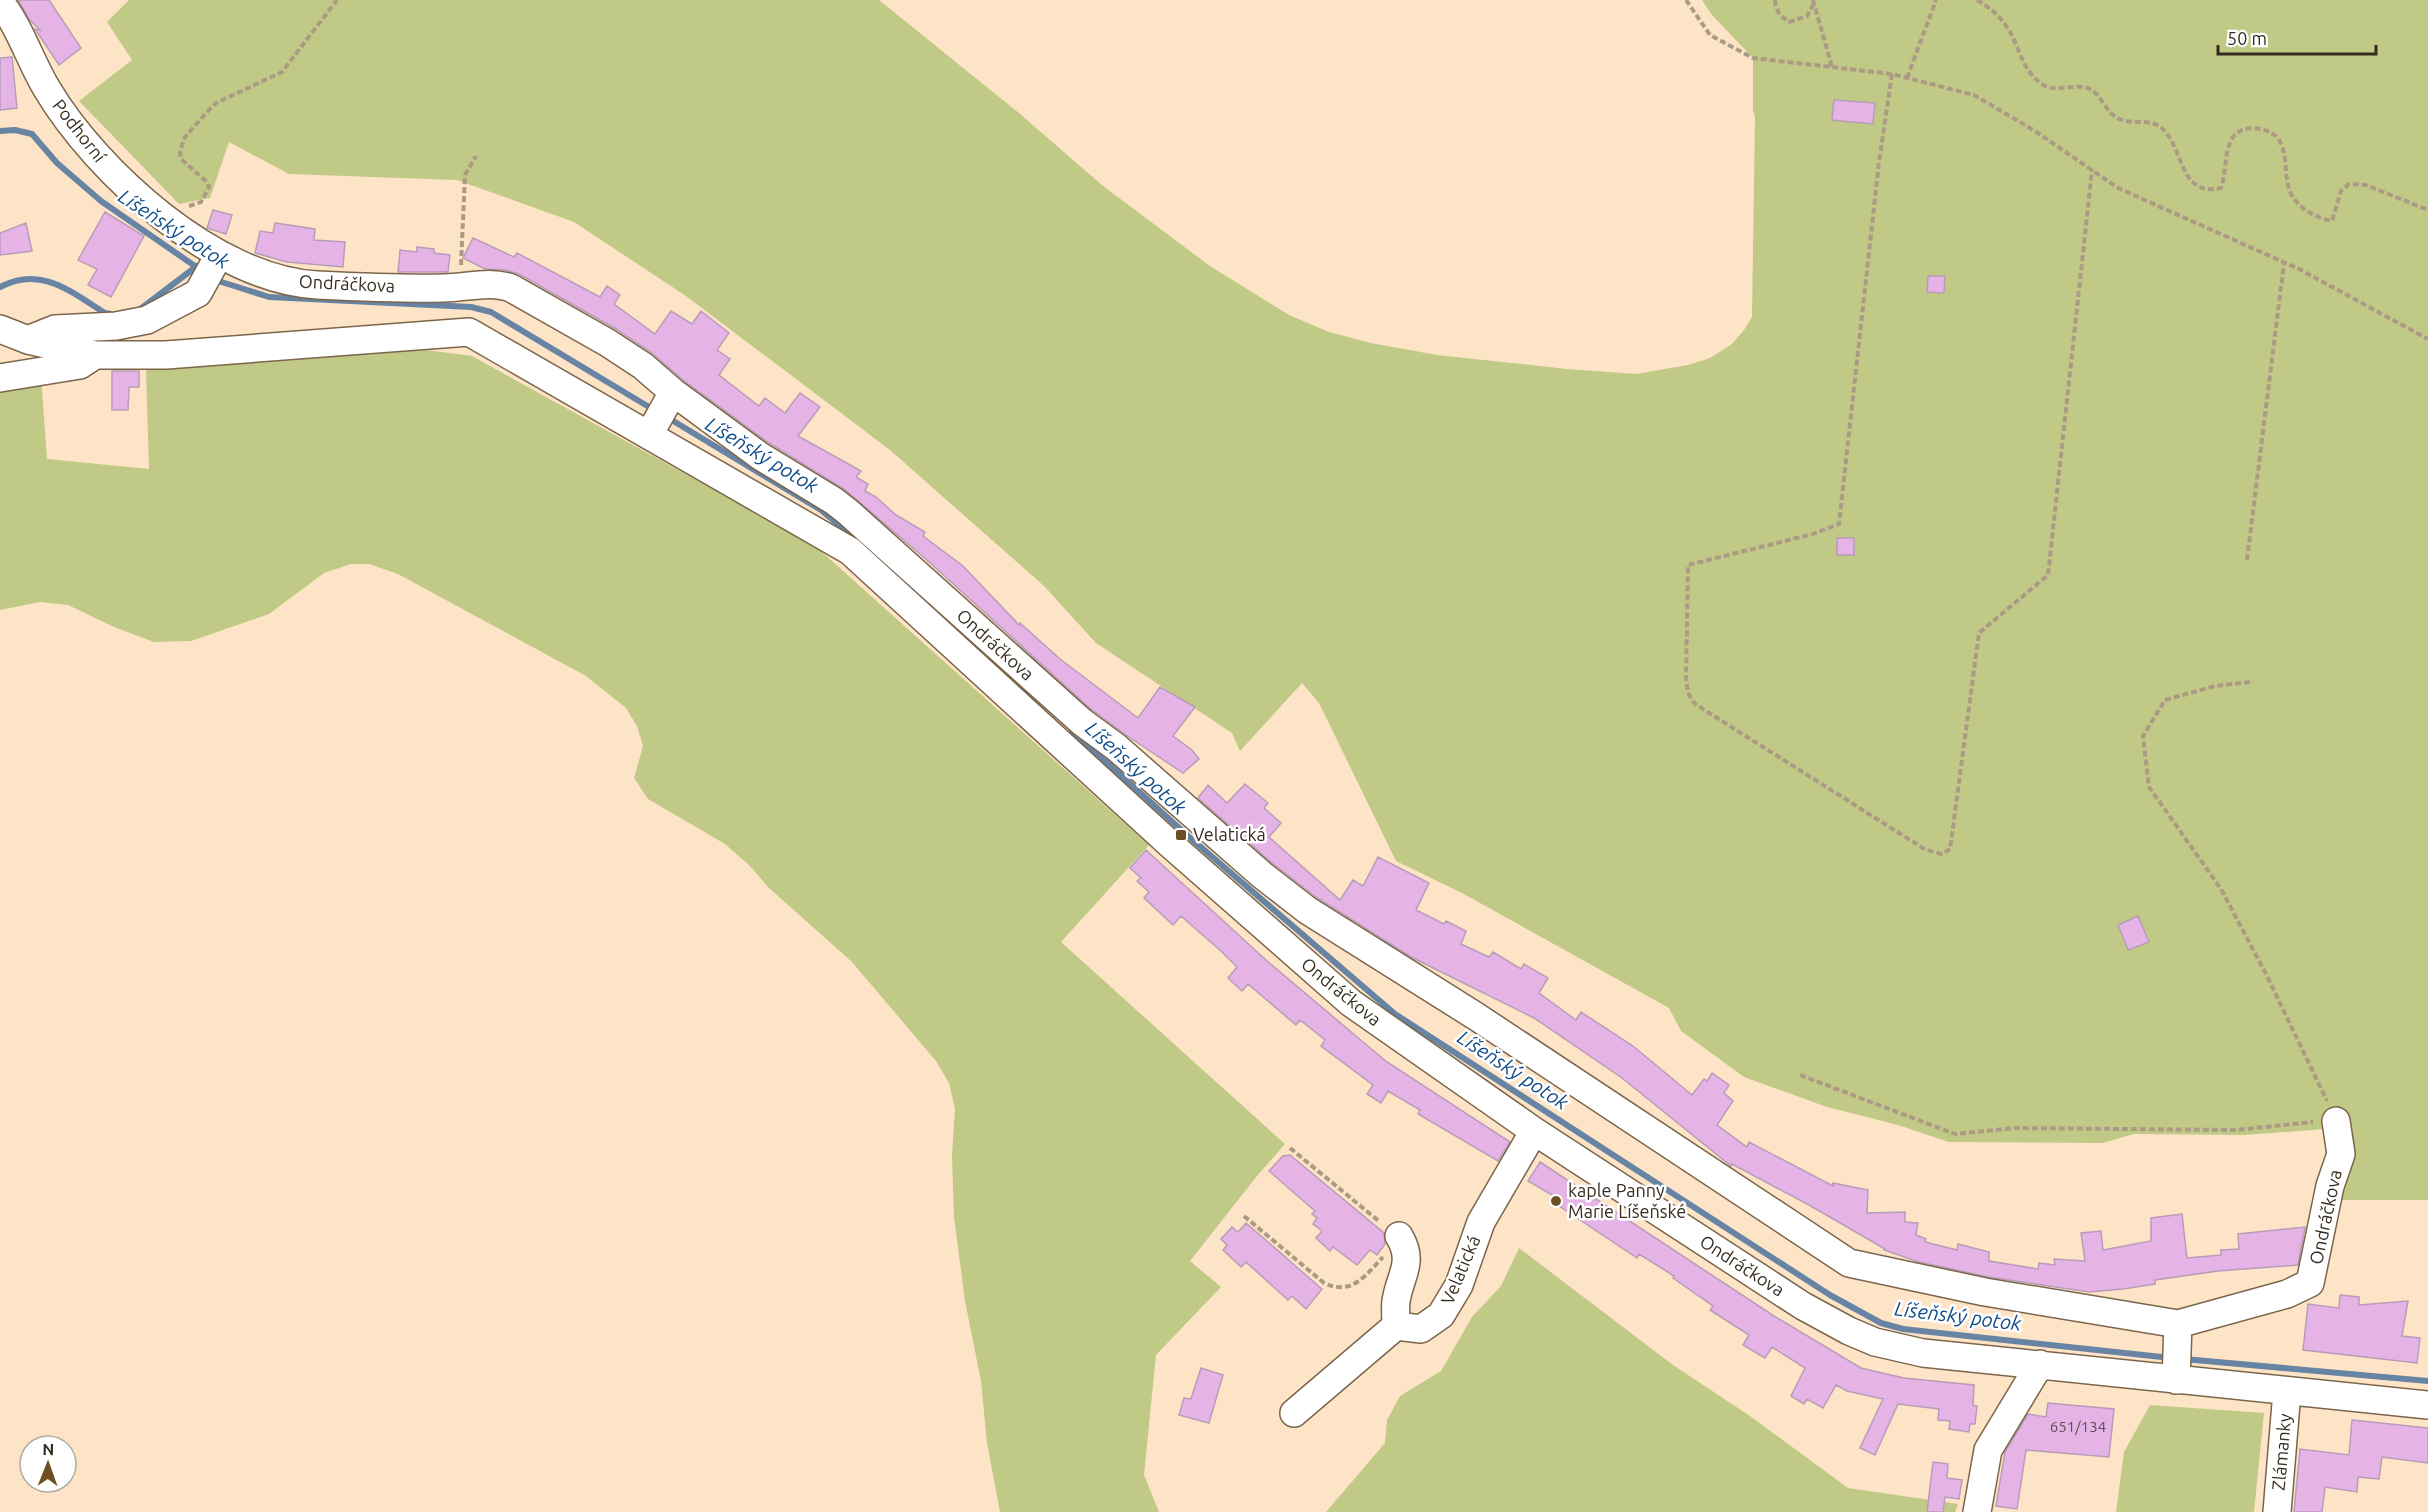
<svg xmlns="http://www.w3.org/2000/svg" width="2428" height="1512" viewBox="0 0 2428 1512" font-family="Ubuntu,sans-serif">
  <style>
    .green { fill: #c1c986 }
    .lines { fill: none; stroke-linecap: round; stroke-linejoin: round }
    .stream { stroke: #6884a5; stroke-width: 6 }
    .building { fill: #e5b3e6; stroke: #b79db7; stroke-width: 1.5 }
    .minor-casing { stroke: #7b654b; stroke-width: 30 }
    .path { stroke: #ad9a84; stroke-width: 4; stroke-dasharray: 6 3; stroke-linecap: butt }
    .minor { stroke: #fff; stroke-width: 27 }
    .poi-dot { fill: #6c5023; stroke: #fff; stroke-width: 2 }
    .labels { text-anchor: middle; stroke-width: 5; stroke-linejoin: round; paint-order: stroke }
    .number-label { font-size: 15px; fill: #624e52 }
    .street-label { font-size: 18px; fill: #362d21; stroke: #fff }
    .poi-label { font-size: 18px; fill: #362d21; stroke: #fff; text-anchor: start }
    .water-label { font-size: 20px; font-style: italic; fill: #0f4c8a; stroke: #fff }
  </style>
  <rect width="100%" height="100%" fill="#fee4c7"/>
  <path class="green" d="M129,0H879L1019,113L1103,186L1210,266L1289,315L1329,332L1371,343L1437,355L1567,369L1636,374L1688,365L1710,358L1732,344L1744,330L1752,317L1755,117L1753,110V58L1712,15L1702,0H2428V1200H2333L2325,1129L2244,1135L2134,1134L2103,1143L1949,1142L1898,1125L1827,1107L1744,1077L1681,1031L1669,1008L1462,893L1396,861L1319,703L1302,683L1240,751L1232,733L1096,643L1044,586L890,450L686,296L574,222L457,180L289,174L229,142L210,198L179,204L79,101L132,60L107,22Z
    M411,348L472,356L814,545L1149,845L1061,942L1285,1144L1257,1176L1190,1261L1221,1287L1156,1355L1144,1475L1159,1512H1000L987,1443L981,1381L965,1301L954,1217L952,1154L955,1109L949,1083L936,1061L852,962L769,888L750,866L725,844L648,799L634,778L643,746L637,726L626,708L586,676L398,574L369,564H351L324,573L269,614L191,641L154,642L114,627L68,605L40,602L0,610V384L41,376L47,459L149,469L146,369Z
    M1519,1248L1673,1365L1750,1416L1848,1488L1958,1504L1955,1512H1326L1385,1443L1387,1420L1400,1396L1441,1371L1472,1317L1501,1286Z
    M2150,1405L2264,1413L2254,1512H2116L2124,1452Z"/>
  <g class="lines">
    <path class="stream" d="M0,131L15,130L32,134L57,163L101,201L202,271
      M212,279L269,297L471,307L491,312L654,410
      M0,287C41,265 71,292 105,313L111,314
      M139,310L197,266
      M665,416L821,510L858,541
      M886,566L977,646
      M1072,731L1188,836L1395,1014L1830,1295L1881,1323L1903,1329L2171,1358
      M2184,1359L2428,1381"/>
  </g>
  <path class="building" d="M18,0H49L81,48L59,65L35,29L40,30L29,19Z
    M12,57L17,108L0,110V58Z
    M1834,100L1875,103L1873,124L1832,120Z
    M213,210L232,215L226,234L207,228Z
    M105,212L144,236L111,297L88,285L97,269L78,260Z
    M26,223L32,251L0,255V233Z
    M275,223L315,229L314,240L345,242L343,267L287,262L255,253L260,231L273,233Z
    M473,238L514,257L517,253L600,297L607,286L620,295L614,304L655,334L671,311L692,324L701,311L729,333L717,350L730,359L719,375L759,406L765,398L785,413L800,393L820,407L798,436L861,471L856,477L868,484L865,491L876,497L896,515L925,532L923,536L963,566L1019,625L1020,623L1060,659L1138,718L1160,687L1195,707L1173,736L1192,750L1199,759L1183,773L1126,735L1092,710L928,561L844,489L769,443L683,380L652,353L616,329L519,274L505,270L485,269L463,258Z
    M417,247L434,249V253L450,255L448,272H398L400,250L417,252Z
    M1928,276H1945L1944,293L1927,292Z
    M112,371H139V387H129L128,410H112Z
    M1837,538H1854V555H1837Z
    M1245,784L1268,803L1264,808L1281,823L1269,837L1340,900L1353,880L1363,886L1378,857L1429,883L1416,910L1444,924L1446,921L1466,931L1461,944L1489,957L1493,952L1521,969L1524,964L1548,978L1539,993L1576,1020L1581,1012L1633,1046L1692,1095L1704,1079L1707,1081L1712,1073L1729,1085L1724,1093L1733,1101L1717,1125L1747,1147L1749,1142L1833,1186V1183L1868,1190L1867,1213L1905,1212V1222L1918,1223L1916,1235L1926,1239L1925,1242L1957,1250L1958,1244L1989,1252V1261L2038,1269L2039,1263L2055,1265L2054,1259L2085,1261L2081,1233L2101,1231L2103,1250L2151,1241V1218L2182,1214L2187,1258L2221,1255V1250L2239,1249L2238,1234L2305,1227L2298,1265L2218,1271L2155,1280V1284L2123,1289L2089,1292L1988,1277L1919,1262L1884,1250L1885,1249L1809,1205L1732,1164L1731,1166L1622,1078L1534,1018L1411,957L1316,897L1272,863L1198,798L1208,785L1227,803Z
    M1146,850L1267,961L1363,1042L1387,1062L1510,1142L1498,1161L1418,1114L1420,1110L1388,1091L1381,1103L1367,1094L1373,1085L1321,1046L1325,1040L1300,1020L1296,1025L1248,984L1242,991L1228,978L1237,967L1222,952L1181,916L1173,925L1144,898L1149,892L1137,881L1141,878L1130,868Z
    M2138,916L2149,942L2128,950L2118,925Z
    M1290,1155L1384,1233L1385,1244L1377,1255L1370,1250L1357,1265L1333,1247L1330,1251L1316,1238L1322,1231L1313,1224L1317,1218L1312,1214L1315,1211L1269,1171L1283,1156Z
    M1540,1162L1774,1316L1861,1368L1904,1378L1974,1385L1973,1405L1977,1406L1975,1424H1970L1969,1432L1949,1429L1950,1421L1938,1420L1939,1409L1898,1404L1875,1455L1860,1448L1883,1399L1847,1391L1836,1385L1823,1408L1807,1399L1804,1404L1791,1396L1805,1368L1772,1347L1765,1358L1743,1345L1749,1335L1710,1310L1713,1306L1673,1278L1674,1276L1639,1254L1637,1258L1550,1200L1554,1196L1528,1181Z
    M1246,1223L1322,1289L1306,1309L1292,1296L1288,1300L1246,1262L1241,1267L1223,1250L1227,1245L1221,1239L1232,1227L1238,1232Z
    M2340,1295L2359,1297V1305L2408,1301L2402,1336L2420,1338L2417,1363L2303,1350L2308,1304L2339,1308Z
    M1201,1368L1223,1375L1209,1423L1179,1415L1184,1398L1191,1399Z
    M2048,1403L2114,1409L2109,1457L2026,1450L2017,1509L1996,1506L2005,1452L2028,1414L2046,1417Z
    M2352,1420L2428,1428V1463L2382,1457L2379,1479L2358,1477L2357,1492L2325,1487L2322,1512H2294L2300,1449L2349,1455Z
    M1933,1462L1948,1464L1947,1478L1962,1480L1959,1499L1945,1497L1943,1512H1927Z"/>
  <g class="lines">
    <g class="minor-casing">
      <path id="minor" d="M0,2C20,27 30,61 47,89C97,173 216,280 317,285C359,287 402,289 444,288C467,288 489,280 511,288L608,343L643,366L673,392L760,456L834,501L848,512L1082,722L1116,747L1262,875L1307,910L1477,1017L1849,1263L1985,1292L2178,1324
        M0,329L28,340L95,355H166L469,332L850,551L1171,845L1351,1003L1534,1131L1803,1306L1849,1331L1875,1342L1923,1353L2428,1405
        M30,339L55,329L116,326L147,320L198,293L219,255
        M0,378L80,365L95,355
        M649,435L673,392
        M1396,1326L1421,1329L1441,1315L1459,1285L1481,1222L1534,1131
        M1396,1326C1396,1318 1395,1309 1396,1301C1400,1275 1415,1262 1399,1236
        M2176,1380L2178,1324L2287,1294L2310,1283L2330,1186L2341,1154L2336,1121
        M1294,1413L1396,1326
        M1977,1512L1988,1450L2040,1364
        M2277,1512L2287,1391"/>
    </g>
    <path class="path" d="M1686,0L1710,35L1753,58L1892,74L1974,95L2035,131L2118,188L2299,269L2428,339
      M1775,0C1775,11 1781,16 1789,22L1807,16L1813,5
      M1813,0L1832,67
      M1977,0C1989,7 1999,15 2007,27C2019,45 2020,66 2039,82C2053,94 2067,85 2083,87C2099,89 2102,105 2112,114C2128,128 2145,117 2159,126C2185,144 2177,198 2221,188C2227,170 2223,156 2232,139C2240,123 2270,126 2279,140C2289,157 2283,177 2291,194C2300,210 2315,217 2332,221L2341,191L2349,184L2366,185L2428,210
      M1892,74L1879,162L1839,524L1813,534L1688,565L1686,679L1688,693L1695,704L1926,850L1942,854L1950,849L1979,633L2048,575L2092,170
      M1907,78L1936,0
      M189,206L201,202L209,187L207,182L181,159L180,151L185,137L207,112L216,103L282,72L337,0
      M461,265L465,175L476,156
      M2247,560L2284,263
      M2250,682L2215,686L2165,700L2143,736L2149,787L2221,889L2266,974L2327,1101
      M1800,1075L1955,1134L2015,1128L2236,1130L2313,1122
      M1290,1148L1380,1222
      M1244,1216L1324,1283C1352,1296 1365,1276 1383,1257"/>
    <use href="#minor" class="minor"/>
  </g>
  <g class="poi-dot">
    <rect x="1175" y="829" width="12" height="12" rx="3"/>
    <circle cx="1556" cy="1201" r="6"/>
  </g>
  <g class="labels">
    <g class="number-label">
      <text x="2078" y="1432">651/134</text>
    </g>
    <g class="street-label">
      <text transform="translate(79 131) rotate(52)" y="6">Podhorní</text>
      <text transform="translate(347 284) rotate(3)" y="6">Ondráčkova</text>
      <text transform="translate(995 645) rotate(42)" y="6">Ondráčkova</text>
      <text transform="translate(1341 992) rotate(39)" y="6">Ondráčkova</text>
      <text transform="translate(2326 1217) rotate(-78)" y="6">Ondráčkova</text>
      <text transform="translate(1742 1266) rotate(33)" y="6">Ondráčkova</text>
      <text transform="translate(1461 1270) rotate(-67)" y="6">Velatická</text>
      <text transform="translate(2282 1452) rotate(-85)" y="6">Zlámanky</text>
    </g>
    <g class="poi-label">
      <text x="1193" y="841">Velatická</text>
      <text x="1568" y="1197">kaple Panny<tspan x="1568" dy="21">Marie Líšeňské</tspan></text>
    </g>
    <g class="water-label">
      <text transform="translate(174 229) rotate(33)" y="7">Líšeňský potok</text>
      <text transform="translate(762 455) rotate(31)" y="7">Líšeňský potok</text>
      <text transform="translate(1136 768) rotate(42)" y="7">Líšeňský potok</text>
      <text transform="translate(1513 1070) rotate(33)" y="7">Líšeňský potok</text>
      <text transform="translate(1958 1316) rotate(7)" y="7">Líšeňský potok</text>
    </g>
  </g>
  <g transform="translate(48 1464) rotate(1)"><circle r="28" fill="#ffffff" stroke="#afaba6" stroke-width="1.5"/>
  <path d="M0-4.5L10 22L0 15L-10 22Z" fill="#6c5023"/>
  <text y="-9" font-size="16" font-weight="bold" text-anchor="middle" fill="#362d21">N</text>
  </g>
  <path d="M2218 45v9h158v-9" fill="none" stroke="#362d21" stroke-width="3"/>
  <text x="2227" y="45" font-size="18" fill="#362d21" stroke="#ffffff" stroke-width="4.5" paint-order="stroke">50 m</text>
</svg>
